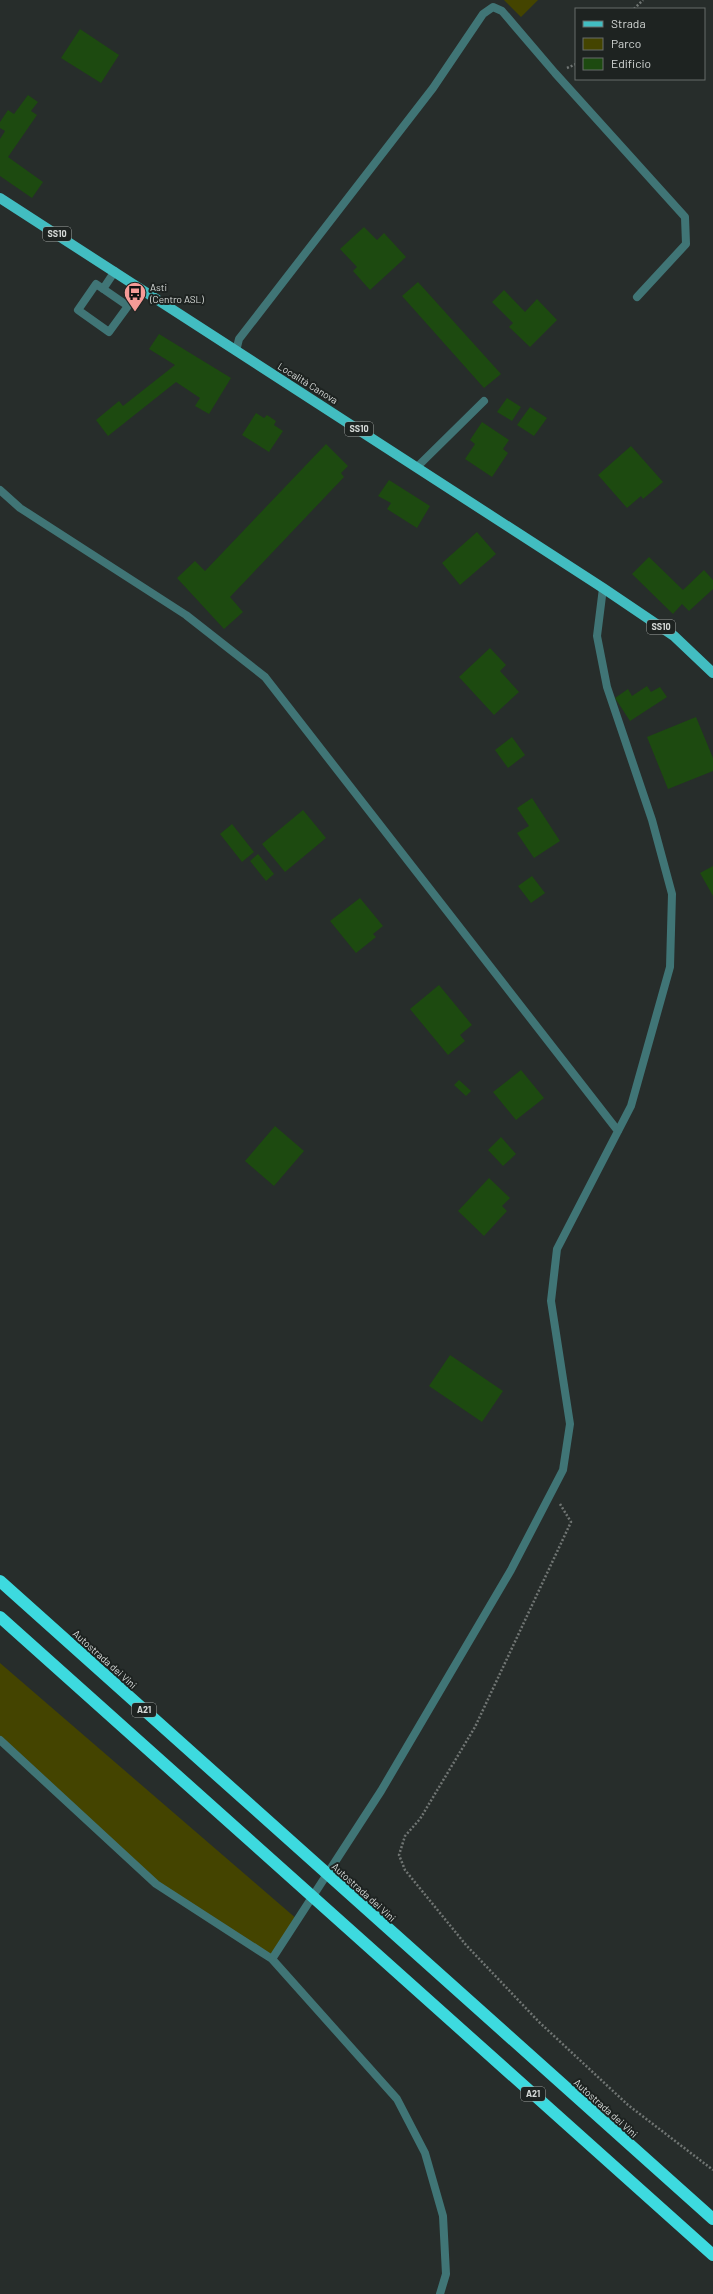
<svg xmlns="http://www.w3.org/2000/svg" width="713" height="2294" viewBox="0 0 713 2294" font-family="Barlow,sans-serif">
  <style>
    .green { fill: #440 }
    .building { fill: #1d4a10 }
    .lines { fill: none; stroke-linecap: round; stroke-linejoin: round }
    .path { stroke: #717674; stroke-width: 2.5; stroke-dasharray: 2 2; stroke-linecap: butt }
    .lane { stroke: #407576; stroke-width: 8 }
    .street { stroke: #407576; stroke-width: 8 }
    .primary { stroke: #42bdc1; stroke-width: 10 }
    .highway { stroke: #3ddadf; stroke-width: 12 }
    .labels { text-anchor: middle; stroke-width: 4; stroke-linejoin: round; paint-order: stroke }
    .shield { fill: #1e2321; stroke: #9ea2a0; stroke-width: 1 }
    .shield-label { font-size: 9px; font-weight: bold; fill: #d5d9d7 }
    .poi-label { font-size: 10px; fill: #d5d9d7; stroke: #1e2321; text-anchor: start }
    .street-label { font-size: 10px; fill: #d5d9d7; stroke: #1e2321 }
  </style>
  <rect width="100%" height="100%" fill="#272d2b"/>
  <path class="green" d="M504,0H538L521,17Z
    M0,1663L298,1920L272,1959L156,1884L0,1740Z"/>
  <path class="building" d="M80,29L119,55L101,83L61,58Z
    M28,95L38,102L31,111L37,115L8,157L43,182L32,198L0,176V139L5,131L0,128V122L8,110L14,114Z
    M364,227L377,240L384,233L406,257L370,290L353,271L357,267L340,249Z
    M418,282L501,374L484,388L402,296Z
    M504,290L525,312L537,299L557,320L530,347L509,327L513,323L492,302Z
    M159,334L231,378L209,414L195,406L200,398L176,382L108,436L96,420L119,401L123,406L175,365L149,349Z
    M507,398L521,407L512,421L497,412Z
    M530,407L547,418L534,436L517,425Z
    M256,413L264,418L267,415L276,421L274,425L283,431L269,452L242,435Z
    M482,422L509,440L503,449L508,453L492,477L465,459L475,444L470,440Z
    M326,444L348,466L341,473L344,477L230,597L243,612L224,629L177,578L195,561L205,571Z
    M631,446L663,482L643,499L641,496L627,508L598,475Z
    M389,480L430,506L417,528L387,509L391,503L378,496Z
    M477,532L496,554L460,585L442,563Z
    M649,557L683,590L704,570L713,580V589L689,611L682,604L673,614L632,574Z
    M490,648L506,665L500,671L519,692L494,715L459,677Z
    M647,686L651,692L660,687L667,697L630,721L615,698L628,689L632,696Z
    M696,717L713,758V771L668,789L647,737Z
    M512,737L525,755L508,768L495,750Z
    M532,798L560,841L534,858L517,833L529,826L517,808Z
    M303,810L326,838L285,872L262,844Z
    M232,824L254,852L242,862L220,834Z
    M258,854L274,874L266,881L250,861Z
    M713,866V896L700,873Z
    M532,876L545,893L531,903L518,886Z
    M360,898L383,926L373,934L376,937L356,953L330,921Z
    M439,985L472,1025L460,1035L465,1041L448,1055L410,1009Z
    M521,1070L544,1098L516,1120L493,1092Z
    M459,1080L471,1091L466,1096L454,1085Z
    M275,1126L304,1151L274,1186L245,1161Z
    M501,1137L516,1154L503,1166L488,1150Z
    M489,1178L510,1198L502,1206L507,1211L484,1236L458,1211Z
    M450,1355L503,1391L482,1422L429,1386Z"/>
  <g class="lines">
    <path class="path" d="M634,9L643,0
      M567,68L576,64
      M560,1504L571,1522L475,1727L420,1819L405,1836L399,1855L405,1870L466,1945L539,2022L628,2105L713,2170"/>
    <path class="lane" d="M96,284L128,306L109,332L78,310Z
      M103,289L115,271
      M417,467L484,401"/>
    <path class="street" d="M236,351L239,339L433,88L483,14L493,7L502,11L555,73L685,217L686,244L637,297
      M0,490L20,508L186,615L265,677L618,1131
      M0,1740L156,1884L272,1959L397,2099L425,2153L443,2216L446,2274L440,2294
      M272,1959L381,1791L511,1570L563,1470L570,1424L551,1301L557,1249L631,1106L670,967L672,894L652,820L607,687L597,636L603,588"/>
    <path class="primary" d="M0,198L603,588L674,636L713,673"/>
    <path class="highway" d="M0,1581L713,2219
      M0,1617L713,2255"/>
  </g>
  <defs>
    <g id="bus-pin" transform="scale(1.15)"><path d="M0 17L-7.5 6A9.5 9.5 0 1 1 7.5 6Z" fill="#f59b97" stroke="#1e2321"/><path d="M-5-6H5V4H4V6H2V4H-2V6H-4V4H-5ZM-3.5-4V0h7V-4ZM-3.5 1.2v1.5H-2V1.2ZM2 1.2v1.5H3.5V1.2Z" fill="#111"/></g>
  </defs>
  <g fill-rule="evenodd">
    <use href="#bus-pin" x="135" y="293"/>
  </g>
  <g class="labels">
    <g class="shield">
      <rect x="43" y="227" width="28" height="14" rx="3"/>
      <rect x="345" y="422" width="28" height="14" rx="3"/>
      <rect x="647" y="620" width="28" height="14" rx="3"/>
      <rect x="132" y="1703" width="24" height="14" rx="3"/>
      <rect x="521" y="2087" width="24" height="14" rx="3"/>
    </g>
    <g class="shield-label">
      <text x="57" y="237">SS10</text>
      <text x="359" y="432">SS10</text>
      <text x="661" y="630">SS10</text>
      <text x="144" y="1713">A21</text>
      <text x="533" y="2097">A21</text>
    </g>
    <g class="poi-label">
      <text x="150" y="291">Asti<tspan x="150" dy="12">(Centro ASL)</tspan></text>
    </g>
    <g class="street-label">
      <text transform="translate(308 383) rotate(32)" y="4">Località Canova</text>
      <text transform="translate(105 1659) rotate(42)" y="4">Autostrada dei Vini</text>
      <text transform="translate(364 1892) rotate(42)" y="4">Autostrada dei Vini</text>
      <text transform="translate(606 2108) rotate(42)" y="4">Autostrada dei Vini</text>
    </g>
  </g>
  <rect x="575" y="8" width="130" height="72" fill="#1e2321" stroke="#676c6a"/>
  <rect x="583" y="21" width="20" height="6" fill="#42bdc1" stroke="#676c6a"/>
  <text x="611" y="28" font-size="12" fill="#d5d9d7">Strada</text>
  <rect x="583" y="38" width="20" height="12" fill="#444400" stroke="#676c6a"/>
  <text x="611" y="48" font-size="12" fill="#d5d9d7">Parco</text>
  <rect x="583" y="58" width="20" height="12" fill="#1d4a10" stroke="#676c6a"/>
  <text x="611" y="68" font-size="12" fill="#d5d9d7">Edificio</text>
</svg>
